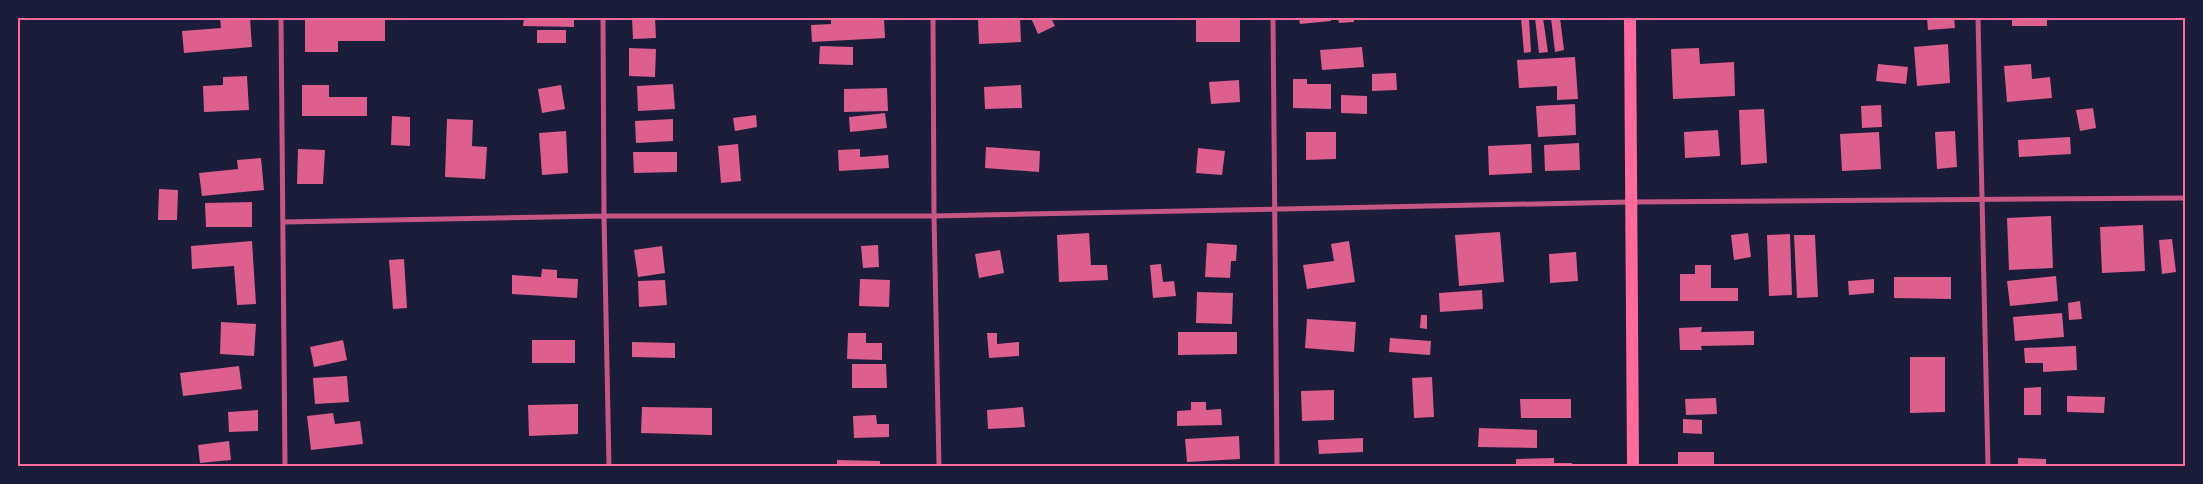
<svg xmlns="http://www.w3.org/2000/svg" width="2203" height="484" viewBox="0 0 2203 484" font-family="Barlow,sans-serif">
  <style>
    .building { fill: #dd5f8e }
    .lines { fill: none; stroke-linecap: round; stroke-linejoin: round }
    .minor { stroke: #c65784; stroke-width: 5 }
    .primary { stroke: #ff6b9d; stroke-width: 12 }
    .neatline { fill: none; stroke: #ff6b9d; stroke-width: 2 }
  </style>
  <rect width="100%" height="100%" fill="#1b1b3a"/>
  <path class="building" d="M220,18H250L252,47L184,53L182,31L221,28Z
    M305,18H385V41H338V52H305Z
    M524,18H574V27L523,26Z
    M632,18H655L656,38L633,39Z
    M831,18H884L885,38L812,42L811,25L831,24Z
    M978,18H1020L1021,42L979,44Z
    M1031,18H1051L1055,26L1038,34Z
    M1196,18H1240V42H1196Z
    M1299,18H1331V21L1300,24Z
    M1338,18H1354V22L1339,23Z
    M1521,18H1529L1531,52L1524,53Z
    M1535,18H1543L1548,52L1539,53Z
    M1551,18H1560L1564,50L1555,52Z
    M1927,18H1954L1955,28L1928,30Z
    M2012,18H2047V26H2012Z
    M537,30H566V43H537Z
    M1948,44L1950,83L1917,86L1914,47Z
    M820,46L853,47V65L819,64Z
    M1362,47L1364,67L1322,70L1320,50Z
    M629,48L656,49L655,77L629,76Z
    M1699,48L1700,64L1734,62L1735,96L1673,99L1671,49Z
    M1575,57L1578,99L1557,100V86L1519,88L1517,60Z
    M1878,64L1908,67L1906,84L1876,81Z
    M2031,64L2032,79L2050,77L2052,98L2007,102L2004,66Z
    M1396,73L1397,90L1372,91V74Z
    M247,76L249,110L204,112L203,86L223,85V77Z
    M1293,79H1307V84H1331V109L1293,108Z
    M1239,80L1240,102L1211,104L1209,82Z
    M673,84L675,109L638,111L637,86Z
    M302,85H329V97H367V116H302Z
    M561,85L565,109L542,113L538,89Z
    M1021,85L1022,108L985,109L984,87Z
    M887,88L888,111L844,112V89Z
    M1341,95L1367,96V114L1341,113Z
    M1575,104L1576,135L1538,137L1536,106Z
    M1881,105L1882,127L1862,128L1861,106Z
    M2093,108L2096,128L2080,131L2076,110Z
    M1764,109L1767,163L1741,165L1739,110Z
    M885,113L887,128L850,132L849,117Z
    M756,115L757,127L735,131L733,118Z
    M392,116L410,117V146L391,145Z
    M447,119L473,120L472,146L487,147L485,179L445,177Z
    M673,119V141L636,143L635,121Z
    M1718,130L1720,156L1685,158L1684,132Z
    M566,131L568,173L542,175L539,133Z
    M1955,131L1957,167L1937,169L1935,132Z
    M1306,132H1336V159L1306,160Z
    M1879,132L1881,169L1842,171L1840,134Z
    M2070,137L2071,154L2019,157L2018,140Z
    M1579,143L1580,170L1545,171L1544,145Z
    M738,144L741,181L721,183L718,146Z
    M1531,144L1532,173L1489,175L1488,146Z
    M986,147L1040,151L1039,172L985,168Z
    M1198,148L1225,151L1222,175L1196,173Z
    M298,149L325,150L323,184H297Z
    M860,149V157L888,155L889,168L839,171L838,150Z
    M633,152H677V172L634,173Z
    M261,158L264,190L202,196L199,173L238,169L237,160Z
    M159,189L178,190L177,220H158Z
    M252,202V227H206L205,203Z
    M2051,216L2053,268L2009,270L2007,218Z
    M2143,225L2145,271L2102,273L2100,227Z
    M1500,232L1504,282L1459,286L1455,235Z
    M1089,233L1091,265H1107L1108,280L1059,282L1057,235Z
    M1748,233L1751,257L1734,260L1731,235Z
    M1790,234L1792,295L1769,296L1767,235Z
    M1794,235H1815L1818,297L1797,298Z
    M2172,239L2176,272L2162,274L2159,240Z
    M252,241L256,304L237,305L234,266L192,269L191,246Z
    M1349,241L1355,282L1307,289L1303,265L1334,261L1331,244Z
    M1207,243L1237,245L1236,261H1231L1230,278L1205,277Z
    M878,245L879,267L863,268L861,246Z
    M662,246L665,273L638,277L634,250Z
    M1000,250L1004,273L979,278L975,254Z
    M1576,252L1578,281L1550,283L1549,254Z
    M404,259L407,308L393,309L389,260Z
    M1161,264L1163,282L1174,281L1176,296L1153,298L1150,265Z
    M1695,265H1711V288H1738V301H1680V274H1695Z
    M542,269L557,270V278L578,279L577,298L512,294V275L541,277Z
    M2056,276L2058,301L2010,306L2007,281Z
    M1894,277H1951V299L1894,298Z
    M860,279L890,280L889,307L859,306Z
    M1874,279V293L1849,295L1848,281Z
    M665,280L667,305L639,307L638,281Z
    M1482,290L1483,309L1440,312L1439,293Z
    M1197,292L1233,293L1232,324L1196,323Z
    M2080,301L2082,319L2069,320L2068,303Z
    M2062,313L2064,337L2015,341L2013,317Z
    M1421,315H1427V329L1420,328Z
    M1307,319L1356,322L1354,352L1305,348Z
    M221,322L256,324L254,356L220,354Z
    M1702,327L1701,332L1754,331V345L1701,346L1702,350H1680L1679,328Z
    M1178,332H1237V354L1178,355Z
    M848,333H866V343H882V360L847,359Z
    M987,333H997V344L1019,342V356L989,358Z
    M1390,338L1431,341L1430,355L1389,352Z
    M343,340L347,360L314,367L310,347Z
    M532,340H575V363H532Z
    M632,342L675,343V358L632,357Z
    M2076,346L2077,370L2043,372V363H2025L2024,348Z
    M1910,357H1945V412L1910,413Z
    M852,364H886L887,388H852Z
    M239,366L242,389L183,396L180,373Z
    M347,376L349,402L315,404L313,378Z
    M1432,377L1434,417L1414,418L1412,378Z
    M2041,387V415H2024V388Z
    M1334,390V420L1302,421L1301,391Z
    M2067,396L2105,397L2104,413L2067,412Z
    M1716,398L1717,414L1686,415L1685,399Z
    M1520,399H1571V418H1521Z
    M1191,402H1206V410L1221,409L1222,425L1177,426V411L1191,410Z
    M578,404V434L529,436L528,405Z
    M642,407L712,408V435L641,433Z
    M1023,407L1025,427L988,429L987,410Z
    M258,410V431L229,432L228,412Z
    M333,413L335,424L360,421L363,444L311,450L307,416Z
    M876,415L877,424H889V437L854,438L853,416Z
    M1683,419L1702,420V434L1683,433Z
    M1479,428L1537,430V448L1478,447Z
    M1239,436L1240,459L1187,462L1185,439Z
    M1363,438V452L1319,454L1318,440Z
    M229,441L231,460L200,463L198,445Z
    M1678,452H1714V466H1678Z
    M1554,458V463H1572V466H1504V464H1516V459Z
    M2018,458L2046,459V466H2018Z
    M837,460L880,461V466H837Z"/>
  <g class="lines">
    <path class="minor" d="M281,18L285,466
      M603,18L604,216L609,466
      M933,18L934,216L939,466
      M1273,18L1277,466
      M1978,18L1988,466
      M284,222L604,216H934L1630,202L2186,198"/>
    <path class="primary" d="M1630,18L1633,466"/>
  </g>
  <rect width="2203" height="484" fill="none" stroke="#1b1b3a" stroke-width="38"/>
  <rect x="19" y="19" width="2165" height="446" class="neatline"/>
</svg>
